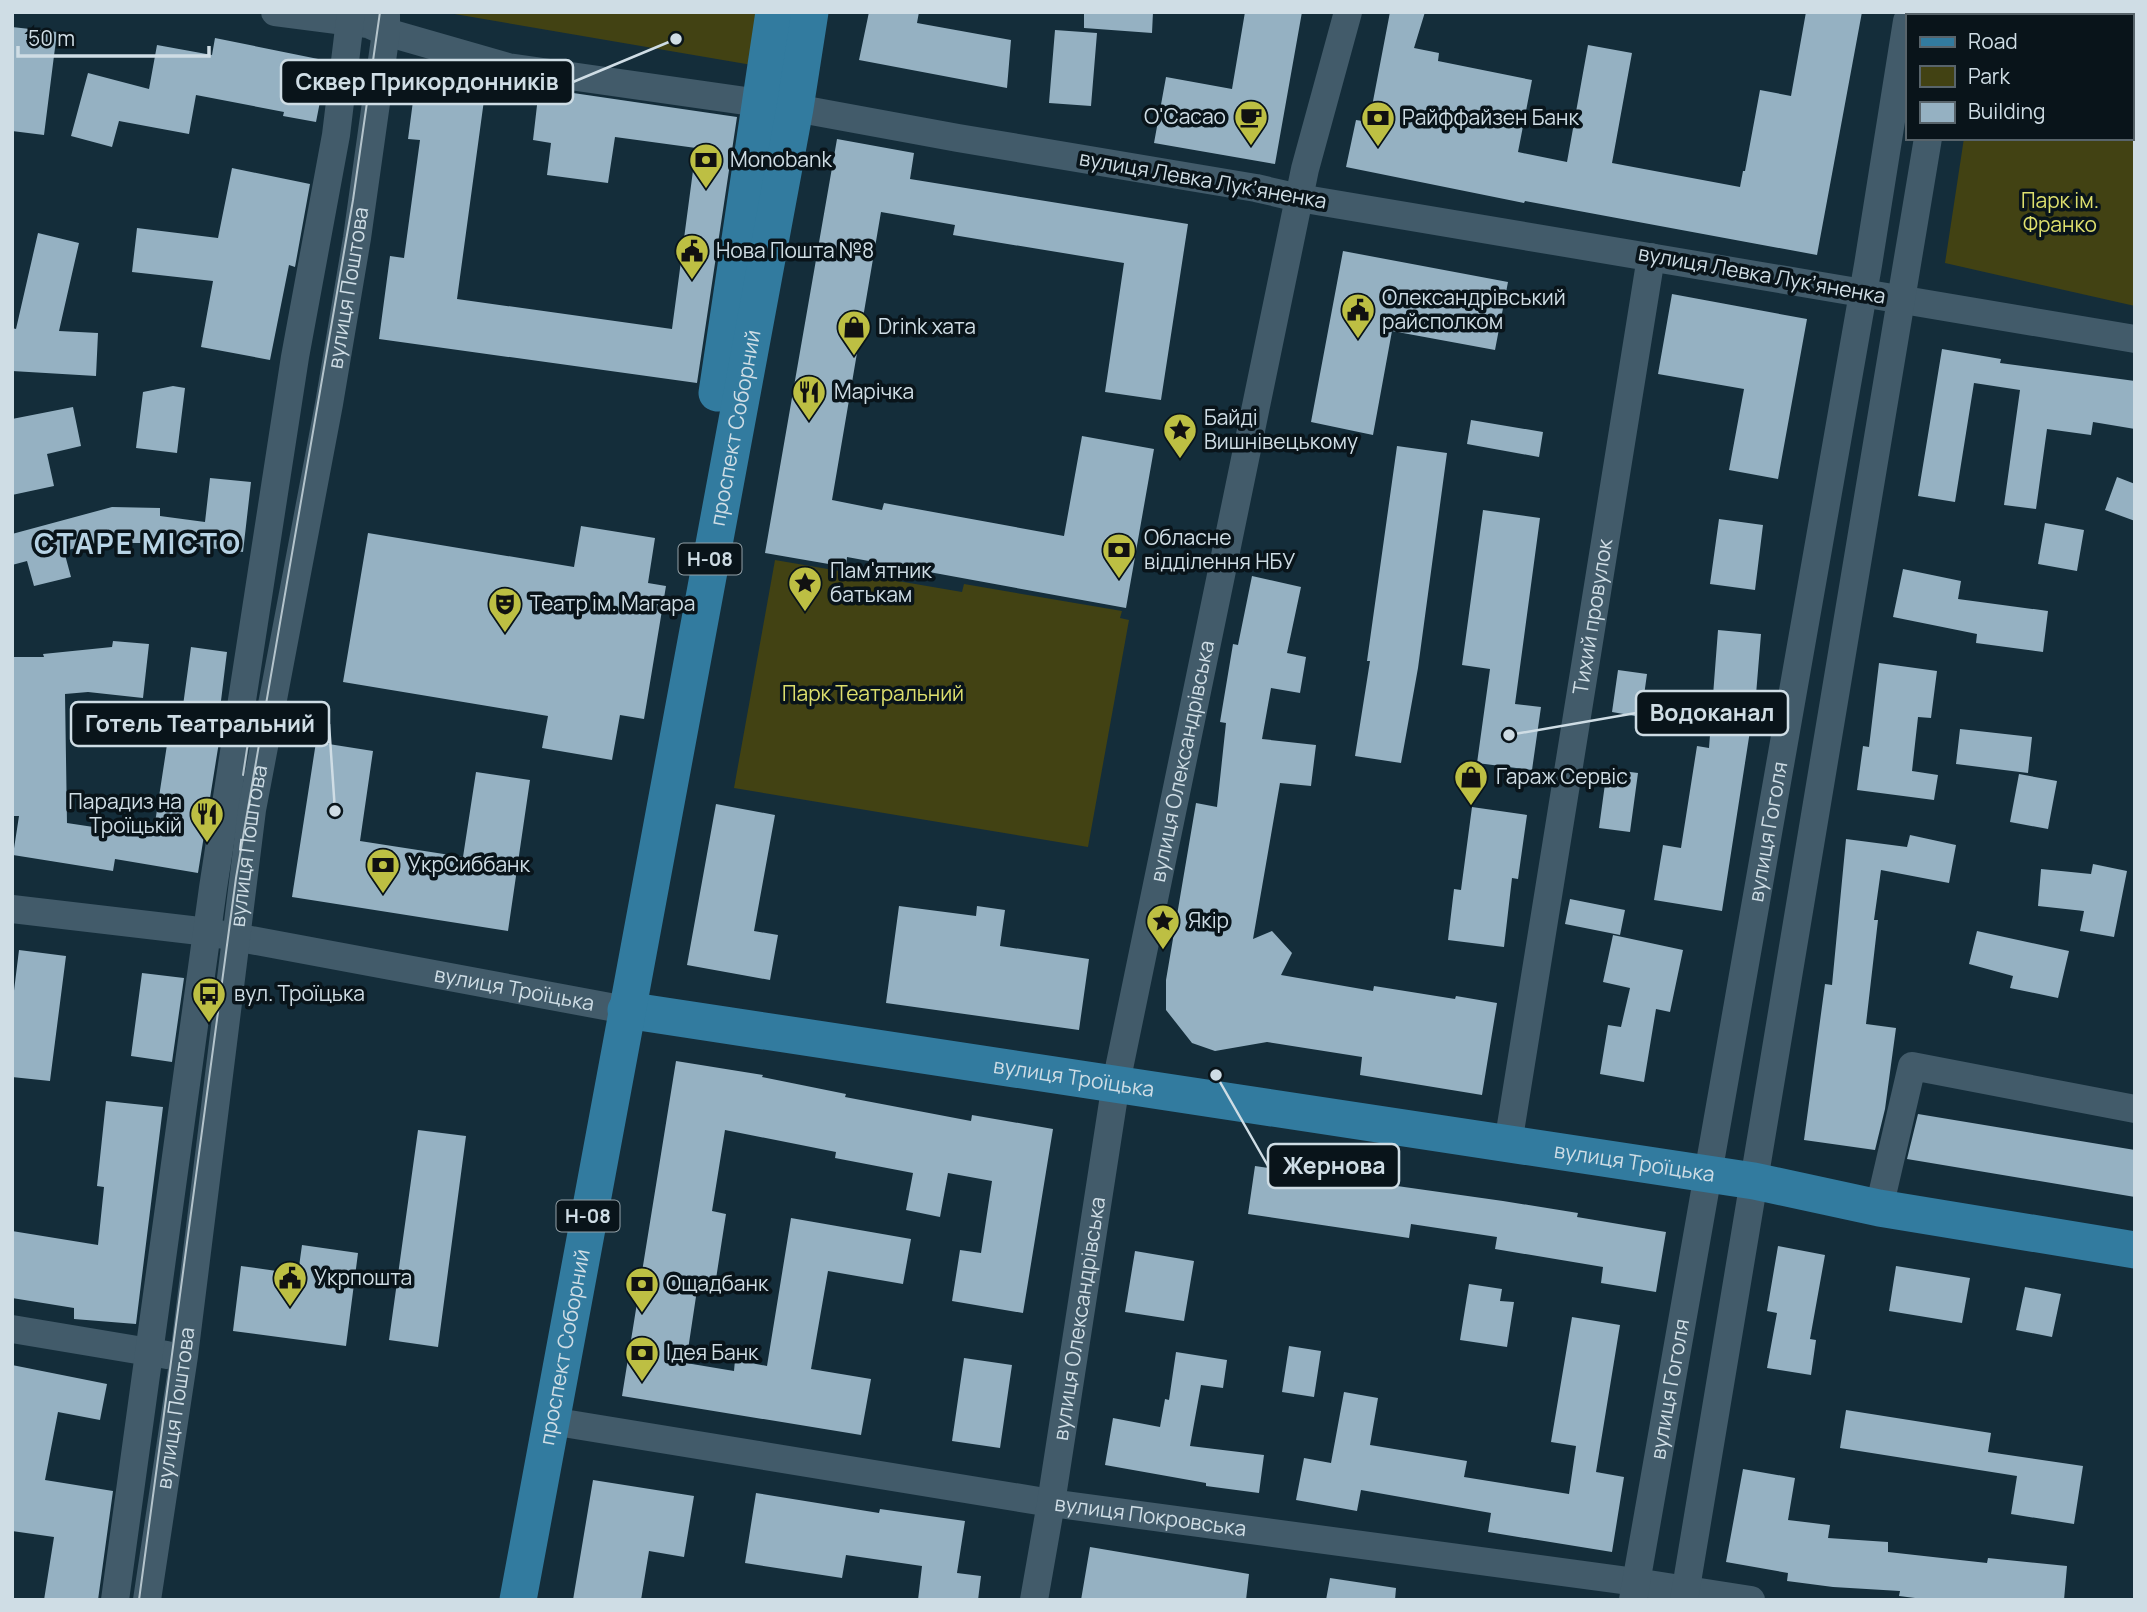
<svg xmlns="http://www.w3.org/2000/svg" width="2147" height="1612" viewBox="0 0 2147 1612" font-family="Manrope,sans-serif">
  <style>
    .green { fill: #424213 }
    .building { fill: #95b1c2 }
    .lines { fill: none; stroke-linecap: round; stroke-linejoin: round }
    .minor { stroke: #425b6a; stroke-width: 28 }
    .major { stroke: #327b9f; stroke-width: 37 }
    .tram { stroke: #b4c4cc; stroke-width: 2 }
    .labels { text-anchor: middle; stroke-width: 7; stroke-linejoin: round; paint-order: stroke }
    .shield { fill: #09141a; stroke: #94a1a8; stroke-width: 2 }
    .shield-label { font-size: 19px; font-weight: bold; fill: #cfdde5 }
    .poi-label { font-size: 21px; fill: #cfdde5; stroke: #09141a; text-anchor: start }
    .street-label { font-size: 21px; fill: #cfdde5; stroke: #09141a }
    .park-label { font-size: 21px; fill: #dddf6d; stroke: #09141a }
    .district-label { font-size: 28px; font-weight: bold; letter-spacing: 2px; fill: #b7d3e5; stroke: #09141a }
    .leader { fill: none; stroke: #cfdde5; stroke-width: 2.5 }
    .callout-dot { fill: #cfdde5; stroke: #09141a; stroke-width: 2.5 }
    .callout { fill: #09141a; stroke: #cfdde5; stroke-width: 2.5 }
    .callout-label { font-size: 23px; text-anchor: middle; font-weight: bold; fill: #cfdde5 }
  </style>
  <rect width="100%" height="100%" fill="#142d3a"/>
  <path class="green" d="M443,12H759L752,65Z
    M1983,12H2135V306L1945,263L1964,138H2131V16H1983Z
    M775,560L962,592L964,584L1122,611L1120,618L1129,620L1088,847L734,788Z"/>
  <path class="building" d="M869,12H919L917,23L1011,40L1007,88L859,60Z
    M1084,12H1153L1152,33L1084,28Z
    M1245,12H1302L1275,164L1154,143L1166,77L1232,89Z
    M1390,12H1425L1414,48L1439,53L1438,61L1532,80L1518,152L1567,162L1588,45L1632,53L1612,163L1740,187L1743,171H1745L1760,90L1791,96L1806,12H1862L1817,255L1525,201L1524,203L1346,167L1356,120L1369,122Z
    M12,27L57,32L44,135L12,131Z
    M1055,30L1097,33L1091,106L1049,103Z
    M215,38L328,61L316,122L283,116L284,112L196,95L189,134L119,121L112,147L71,136L88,73L149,89L157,45L212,55Z
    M418,63L446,67L487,78L457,299L672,329L696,148L615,137L608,183L547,175L551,143L533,140L539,88L737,117L697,383L379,339L390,256L404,258L420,140L408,139Z
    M837,139L914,153L910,179L1188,224L1161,400L1105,392L1124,263L953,235L955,225L881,212L832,500L882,510L884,503L1064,536L1082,436L1154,449L1126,608L847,557L846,567L765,553Z
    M232,168L310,184L295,267L289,265L270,360L201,347L213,281L132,272L137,228L218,238Z
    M38,233L79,243L59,331L98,333L96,376L12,371V328L16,329Z
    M1343,251L1508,282L1495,350L1392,331L1373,435L1311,422Z
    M1672,294L1807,319L1778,479L1729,470L1744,389L1658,374Z
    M1942,349L2001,359L2000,363L2135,381V429L2093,422L2091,435L2047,429L2036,509L2004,505L2020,390L1974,383L1955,502L1918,496Z
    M173,386L185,388L177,453L136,448L143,392Z
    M73,407L81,446L47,454L54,486L12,495V419Z
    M1471,420L1543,432L1539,457L1467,444Z
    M1397,446L1447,453L1418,668L1401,763L1355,756L1370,661H1367Z
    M2117,477L2135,484V521L2105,510Z
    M210,478L251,482L243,552L165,543H128V535L64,551L71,577L34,586L27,561L12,565V534L112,507L160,508V516L205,522Z
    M1483,510L1540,518L1515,704L1541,707L1532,770L1477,763L1490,669L1462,665Z
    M1719,519L1763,525L1755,590L1710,584Z
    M2045,523L2084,530L2077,571L2038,564Z
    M581,526L655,538L648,583L666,586L644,719L620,715L612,760L542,748L548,716L343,682L368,533L574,567Z
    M1903,569L1961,581L1958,599L2048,611L2043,652L1976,643L1977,634L1893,617Z
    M1252,576L1301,587L1287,653L1306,657L1300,693L1271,688L1262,739L1316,745L1311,786L1280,783L1253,939L1272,931L1292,953L1281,975L1373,991L1374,986L1455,999L1456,996L1497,1003L1482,1095L1360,1075L1362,1057L1267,1042L1215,1051L1192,1043L1166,1010V980L1196,803L1217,807L1226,723L1220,722L1233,644L1238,645Z
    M1718,630L1761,634L1754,719L1752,718L1722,911L1654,900L1663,845L1681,848L1697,746L1709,748Z
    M113,641L149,644L143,698L88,692L65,694L67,823L153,836L172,712L182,713L191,647L227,652L219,717H223L198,873L115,859L113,871L13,855L19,816H12V657H44L43,654L112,647Z
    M1879,663L1937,671L1931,718L1918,717L1912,771L1938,775L1934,800L1857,790L1863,746L1869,747Z
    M1618,670L1647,674L1641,717L1612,712Z
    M1960,729L2032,737L2028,773L1956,764Z
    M316,742L373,751L360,841L463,857L476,772L530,780L508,931L292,897Z
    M1607,769L1638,773L1630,832L1599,828Z
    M2019,774L2057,781L2048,829L2010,822Z
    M716,804L775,815L754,931L778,935L770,980L687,965Z
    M1472,807L1527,815L1518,879L1512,878L1504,947L1448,940L1454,889L1461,890Z
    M1910,835L1956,845L1949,883L1881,870L1874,920H1878L1866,1024L1896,1028L1885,1109L1875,1150L1804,1140L1825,984L1832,985L1846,839L1907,847Z
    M2093,864L2127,871L2114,937L2080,931L2084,911L2038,906L2041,869L2091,874Z
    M1570,899L1625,910L1620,935L1565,924Z
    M899,906L976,916L977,906L1005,910L1000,946L1089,959L1079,1030L886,1003Z
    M1977,931L2069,951L2058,998L2010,988L2013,976L1969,964Z
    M1613,935L1683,950L1670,1012L1656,1009L1644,1082L1600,1074L1608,1025L1621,1027L1630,988L1603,982Z
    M19,950L66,956L50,1081L12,1077V1007Z
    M142,973L184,978L172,1062L131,1056Z
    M676,1061L763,1075L762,1077L846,1094L845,1097L971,1121L972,1115L1053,1129L1023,1313L952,1301L960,1250L981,1253L992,1181L948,1173L940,1217L906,1210L913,1173L835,1158L836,1152L725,1130L712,1211L726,1214L714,1292L697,1290L686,1363L734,1371L735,1360L767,1366L791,1218L911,1239L903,1284L828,1271L811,1369L871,1379L861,1435L622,1396Z
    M106,1101L163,1107L136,1324L74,1319V1308L12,1298V1231L98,1245L104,1187L97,1186Z
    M1918,1114L2135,1150V1197L1907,1159Z
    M418,1130L466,1136L438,1347L389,1340Z
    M1255,1166L1503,1201L1578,1213L1577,1217L1666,1232L1656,1292L1601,1283L1603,1267L1495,1249L1497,1237L1411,1224L1409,1238L1248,1214Z
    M302,1245L358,1253L346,1346L233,1331L241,1266L298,1274Z
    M1778,1246L1825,1255L1810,1339L1816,1340L1811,1375L1767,1368L1777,1313L1767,1311Z
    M1135,1251L1194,1261L1184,1321L1125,1312Z
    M1896,1266L1970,1278L1962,1323L1889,1311Z
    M1469,1284L1502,1289L1500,1301L1514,1302L1507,1347L1460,1340Z
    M2025,1287L2061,1294L2052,1337L2016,1330Z
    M1572,1317L1620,1325L1596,1472L1624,1477L1612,1552L1488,1532L1491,1513L1361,1490L1357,1511L1296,1500L1304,1458L1331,1463L1344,1392L1378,1398L1370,1445L1467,1461L1464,1477L1569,1494L1576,1446L1551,1442Z
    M1289,1346L1321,1351L1314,1397L1282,1392Z
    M1176,1352L1227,1360L1223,1388L1201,1385L1190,1446L1264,1455L1259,1493L1206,1486V1483L1105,1465L1113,1418L1160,1427L1165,1399L1169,1400Z
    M964,1358L1012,1365L1000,1448L952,1441Z
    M12,1365L107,1384L100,1420L58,1412L45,1480L113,1491L98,1600H44L54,1537L12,1531Z
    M1846,1410L1991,1433L1988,1452L2083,1466L2074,1524L2011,1514L2017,1476L1840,1448Z
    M1743,1469L1795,1478L1788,1520L1830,1525L1828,1538L1888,1542V1552L1987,1563L1988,1558L2067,1566L2064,1600H1931L1899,1596L1900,1591L1833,1587L1787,1581L1788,1573L1726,1562Z
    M593,1480L694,1496L684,1557L649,1551L641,1600H573Z
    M756,1493L879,1513L880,1509L965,1521L957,1573L981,1576L978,1600H918L922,1566L846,1555L842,1578L745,1563Z
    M1090,1547L1249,1574L1246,1600H1081Z
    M1330,1578L1396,1588L1395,1600H1326Z"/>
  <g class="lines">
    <g class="minor">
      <path d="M275,12L368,24L386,32L508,67L795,108L958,138L1256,188L1299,198L2135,339"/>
      <path d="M1948,16L1949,12"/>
      <path id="s1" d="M12,909L208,932L626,1010"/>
      <path id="s2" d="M1508,1144L1651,257"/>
      <path d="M1879,1208L1912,1066L2135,1109"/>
      <path d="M12,1329L167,1355"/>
      <path id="s3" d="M551,1421L1051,1503L1636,1582L1751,1600"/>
      <path d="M115,1600L213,888L295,357L336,135L351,12"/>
      <path id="s4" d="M147,1600L184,1356L252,810L329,404L357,238L386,32V15"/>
      <path id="s5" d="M1034,1600L1051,1503L1116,1083L1305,169L1348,12"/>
      <path id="s6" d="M1633,1600L1868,265L1907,21"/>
      <path d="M1684,1600L1928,138"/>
    </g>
    <g class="major">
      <path d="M717,393L774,12"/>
      <path id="s7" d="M626,1010L1754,1181L1879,1208L2135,1250"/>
      <path id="s8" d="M518,1600L795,108L810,12"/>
    </g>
    <path class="tram" d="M243,775L251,723
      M139,1600L236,878L353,200L380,12"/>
  </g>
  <defs>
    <g id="cafe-pin" transform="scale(1.75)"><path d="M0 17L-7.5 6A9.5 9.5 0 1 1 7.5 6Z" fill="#bdbf43" stroke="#09141a"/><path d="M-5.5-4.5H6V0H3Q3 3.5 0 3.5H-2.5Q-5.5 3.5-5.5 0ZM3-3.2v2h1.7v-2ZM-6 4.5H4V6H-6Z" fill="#111"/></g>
    <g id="bank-pin" transform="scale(1.75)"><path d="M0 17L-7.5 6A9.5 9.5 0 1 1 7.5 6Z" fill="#bdbf43" stroke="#09141a"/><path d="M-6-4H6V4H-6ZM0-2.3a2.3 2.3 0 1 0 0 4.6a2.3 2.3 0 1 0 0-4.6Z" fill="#111"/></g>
    <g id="civic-pin" transform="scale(1.75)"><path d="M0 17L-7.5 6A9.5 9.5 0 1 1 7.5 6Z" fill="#bdbf43" stroke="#09141a"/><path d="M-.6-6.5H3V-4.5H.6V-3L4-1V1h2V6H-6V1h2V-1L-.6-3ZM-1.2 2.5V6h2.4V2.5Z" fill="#111"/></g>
    <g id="shop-pin" transform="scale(1.75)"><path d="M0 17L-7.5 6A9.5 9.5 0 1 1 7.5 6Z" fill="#bdbf43" stroke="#09141a"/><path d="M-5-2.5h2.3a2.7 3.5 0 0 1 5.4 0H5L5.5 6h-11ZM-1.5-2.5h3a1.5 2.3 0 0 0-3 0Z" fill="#111"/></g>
    <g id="restaurant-pin" transform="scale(1.75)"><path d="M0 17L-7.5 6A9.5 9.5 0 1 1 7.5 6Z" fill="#bdbf43" stroke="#09141a"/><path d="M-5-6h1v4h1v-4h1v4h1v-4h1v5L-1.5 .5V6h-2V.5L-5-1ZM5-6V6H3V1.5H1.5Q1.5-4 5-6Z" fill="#111"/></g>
    <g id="sight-pin" transform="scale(1.75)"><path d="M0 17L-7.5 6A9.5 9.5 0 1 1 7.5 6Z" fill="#bdbf43" stroke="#09141a"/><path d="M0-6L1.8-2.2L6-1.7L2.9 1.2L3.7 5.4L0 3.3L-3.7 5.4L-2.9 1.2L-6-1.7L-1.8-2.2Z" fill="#111"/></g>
    <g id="theatre-pin" transform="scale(1.75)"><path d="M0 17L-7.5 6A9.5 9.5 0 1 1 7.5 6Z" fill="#bdbf43" stroke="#09141a"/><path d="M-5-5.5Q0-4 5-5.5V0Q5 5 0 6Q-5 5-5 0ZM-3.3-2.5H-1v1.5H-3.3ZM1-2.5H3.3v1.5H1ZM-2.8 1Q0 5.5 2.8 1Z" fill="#111"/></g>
    <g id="bus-pin" transform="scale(1.75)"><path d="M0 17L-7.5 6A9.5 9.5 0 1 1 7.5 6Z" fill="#bdbf43" stroke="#09141a"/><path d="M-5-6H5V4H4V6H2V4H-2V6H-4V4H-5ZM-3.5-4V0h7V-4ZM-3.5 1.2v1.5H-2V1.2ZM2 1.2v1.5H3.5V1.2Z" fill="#111"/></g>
  </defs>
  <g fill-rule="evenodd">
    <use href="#cafe-pin" x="1251" y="117"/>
    <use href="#bank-pin" x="1378" y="118"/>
    <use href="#bank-pin" x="706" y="160"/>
    <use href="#civic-pin" x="692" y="251"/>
    <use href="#civic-pin" x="1358" y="310"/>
    <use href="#shop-pin" x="854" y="327"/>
    <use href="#restaurant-pin" x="809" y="392"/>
    <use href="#sight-pin" x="1180" y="430"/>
    <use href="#bank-pin" x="1119" y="550"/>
    <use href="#sight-pin" x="805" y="583"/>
    <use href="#theatre-pin" x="505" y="604"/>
    <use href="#shop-pin" x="1471" y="777"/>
    <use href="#restaurant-pin" x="207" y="814"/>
    <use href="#bank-pin" x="383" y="865"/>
    <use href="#sight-pin" x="1163" y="921"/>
    <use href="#bus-pin" x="209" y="994"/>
    <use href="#civic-pin" x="290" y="1278"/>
    <use href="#bank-pin" x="642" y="1284"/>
    <use href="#bank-pin" x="642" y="1353"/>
  </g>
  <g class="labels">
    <g class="shield">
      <rect x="678.5" y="543.5" width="63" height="31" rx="5"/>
      <rect x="556.5" y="1200.5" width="63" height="31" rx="5"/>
    </g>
    <g class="shield-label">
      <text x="710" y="566">Н-08</text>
      <text x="588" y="1223">Н-08</text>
    </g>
    <g class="poi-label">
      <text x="1226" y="124" text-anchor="end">O'Cacao</text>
      <text x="1402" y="125">Райффайзен Банк</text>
      <text x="730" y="167">Monobank</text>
      <text x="716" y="258">Нова Пошта №8</text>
      <text x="1382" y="305">Олександрівський<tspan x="1382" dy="24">райсполком</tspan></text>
      <text x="878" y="334">Drink хата</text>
      <text x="834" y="399">Марічка</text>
      <text x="1204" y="425">Байді<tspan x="1204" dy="24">Вишнівецькому</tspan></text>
      <text x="1144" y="545">Обласне<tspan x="1144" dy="24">відділення НБУ</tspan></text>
      <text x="830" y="578">Пам'ятник<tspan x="830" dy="24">батькам</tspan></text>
      <text x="530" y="611">Театр ім. Магара</text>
      <text x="1496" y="784">Гараж Сервіс</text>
      <text x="182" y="809" text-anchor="end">Парадиз на<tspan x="182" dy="24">Троїцькій</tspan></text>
      <text x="408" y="872">УкрСиббанк</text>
      <text x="1188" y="928">Якір</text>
      <text x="234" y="1001">вул. Троїцька</text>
      <text x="314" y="1285">Укрпошта</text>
      <text x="666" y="1291">Ощадбанк</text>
      <text x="666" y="1360">Ідея Банк</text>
    </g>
    <g class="street-label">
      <text transform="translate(1203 180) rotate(10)" y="7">вулиця Левка Лукʼяненка</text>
      <text transform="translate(1762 275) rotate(10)" y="7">вулиця Левка Лукʼяненка</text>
      <text dy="7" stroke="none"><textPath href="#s4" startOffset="1328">вулиця Поштова</textPath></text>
      <text dy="7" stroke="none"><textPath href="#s8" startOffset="1192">проспект Соборний</textPath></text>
      <text dy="7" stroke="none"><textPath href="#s2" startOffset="534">Тихий провулок</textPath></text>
      <text dy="7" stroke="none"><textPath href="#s5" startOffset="852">вулиця Олександрівська</textPath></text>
      <text dy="7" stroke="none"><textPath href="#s6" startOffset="780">вулиця Гоголя</textPath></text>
      <text dy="7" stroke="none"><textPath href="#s4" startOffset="761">вулиця Поштова</textPath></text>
      <text dy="7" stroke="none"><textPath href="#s1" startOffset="509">вулиця Троїцька</textPath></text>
      <text dy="7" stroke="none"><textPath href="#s7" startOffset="453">вулиця Троїцька</textPath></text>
      <text dy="7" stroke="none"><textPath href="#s7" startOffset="1020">вулиця Троїцька</textPath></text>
      <text dy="7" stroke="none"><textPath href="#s5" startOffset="285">вулиця Олександрівська</textPath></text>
      <text dy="7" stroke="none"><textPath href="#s8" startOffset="257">проспект Соборний</textPath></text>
      <text dy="7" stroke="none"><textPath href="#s6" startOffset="214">вулиця Гоголя</textPath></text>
      <text dy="7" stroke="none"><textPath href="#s4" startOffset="194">вулиця Поштова</textPath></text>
      <text dy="7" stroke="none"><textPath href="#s3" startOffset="607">вулиця Покровська</textPath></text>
    </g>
    <g class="park-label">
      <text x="2060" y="208">Парк ім.<tspan x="2060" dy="24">Франко</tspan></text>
      <text x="873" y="701">Парк Театральний</text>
    </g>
    <g class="district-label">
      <text x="138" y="554">СТАРЕ МІСТО</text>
    </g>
  </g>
  <path class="leader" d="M676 39L573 82M1509 735L1636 713M335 811L329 724M1216 1075L1268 1166"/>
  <g class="callout-dot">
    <circle cx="676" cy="39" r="7"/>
    <circle cx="1509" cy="735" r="7"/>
    <circle cx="335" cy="811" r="7"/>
    <circle cx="1216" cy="1075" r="7"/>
  </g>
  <g class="callout">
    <rect x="281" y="60" width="292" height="44" rx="7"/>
    <rect x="1636" y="691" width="152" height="44" rx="7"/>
    <rect x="71" y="702" width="258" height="44" rx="7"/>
    <rect x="1268" y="1144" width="131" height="44" rx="7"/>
  </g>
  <g class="callout-label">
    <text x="427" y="90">Сквер Прикордонників</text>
    <text x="1712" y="721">Водоканал</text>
    <text x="200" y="732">Готель Театральний</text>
    <text x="1334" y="1174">Жернова</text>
  </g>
  <rect width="2147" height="1612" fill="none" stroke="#cfdde5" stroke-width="28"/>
  <rect x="1906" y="14" width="228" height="126" fill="#09141a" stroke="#58646b" stroke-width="2"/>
  <rect x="1920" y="37" width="35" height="10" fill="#327b9f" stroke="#58646b" stroke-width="2"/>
  <text x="1968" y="49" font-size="21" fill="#cfdde5">Road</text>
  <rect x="1920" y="66" width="35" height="21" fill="#424213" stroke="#58646b" stroke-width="2"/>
  <text x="1968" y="84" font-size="21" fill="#cfdde5">Park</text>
  <rect x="1920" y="102" width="35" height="21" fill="#95b1c2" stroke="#58646b" stroke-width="2"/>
  <text x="1968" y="119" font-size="21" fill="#cfdde5">Building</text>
  <path d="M18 46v10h191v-10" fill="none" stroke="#cfdde5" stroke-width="3.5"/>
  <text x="28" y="46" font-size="21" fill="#cfdde5" stroke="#09141a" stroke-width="5" paint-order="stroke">50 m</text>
</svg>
